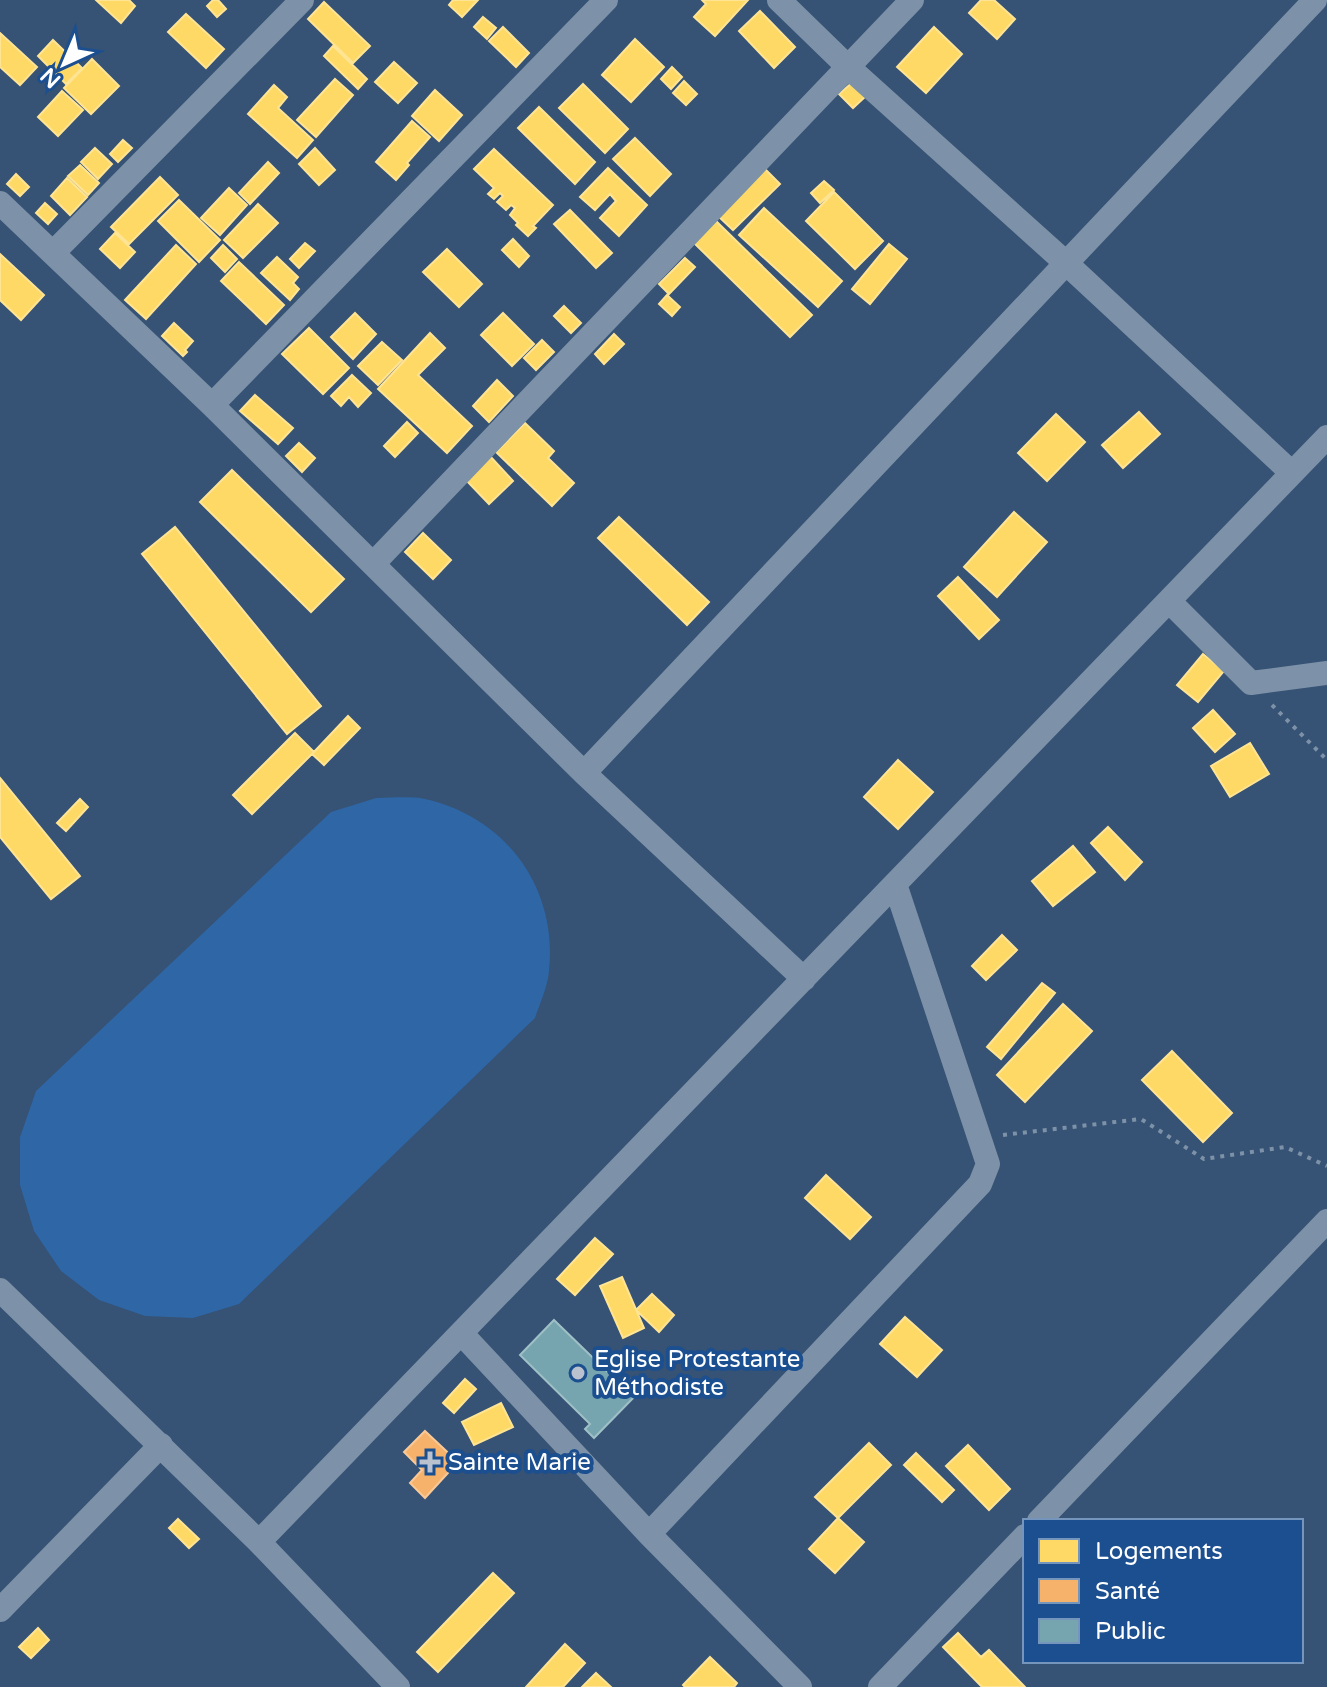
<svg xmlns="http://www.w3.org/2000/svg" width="1327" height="1687" viewBox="0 0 1327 1687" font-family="'Varela Round',sans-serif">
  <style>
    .green { fill: #2f66a5 }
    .homes { fill: #ffd966; stroke: #ffe494; stroke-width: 2 }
    .health { fill: #f6b26b; stroke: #f9c997; stroke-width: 2 }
    .public { fill: #76a5af; stroke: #9fc0c7; stroke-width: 2 }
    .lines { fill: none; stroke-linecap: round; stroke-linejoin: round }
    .path { stroke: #7d92a8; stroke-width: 4; stroke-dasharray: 4 6; stroke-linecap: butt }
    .minor { stroke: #7d92a8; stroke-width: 24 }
    .poi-dot { fill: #b9c2ce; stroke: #1b4f8f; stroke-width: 3 }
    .labels { text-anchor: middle; stroke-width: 8; stroke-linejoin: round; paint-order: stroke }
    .poi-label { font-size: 24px; fill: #fff; stroke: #1b4f8f; text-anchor: start }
  </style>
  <rect width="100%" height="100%" fill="#365274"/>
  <path class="green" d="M376,798C392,798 410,796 425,799C506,817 558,888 549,971C548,986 540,1003 535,1018L239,1304L193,1318L145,1316L99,1300L61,1271L34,1231L20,1185V1137L36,1091L331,812Z"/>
  <path class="homes" d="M96,0H129L135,6L121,23Z
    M213,0H218L226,9L217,17L207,6Z
    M453,0H478L462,17L449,5Z
    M702,0H748L715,36L694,17L706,4Z
    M981,0H994L1015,19L997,39L969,13Z
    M324,2L370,46L353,63L308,19Z
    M760,11L795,47L774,68L739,31Z
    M186,14L224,49L206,68L168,32Z
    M483,17L496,28L487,39L474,27Z
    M503,27L529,53L516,67L489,41Z
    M934,27L962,54L926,93L897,67Z
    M0,33L37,67L20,85L0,67Z
    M635,39L664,67L631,102L602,75Z
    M53,40L82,68L66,84L38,56Z
    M333,46L367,79L358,89L324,56Z
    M92,59L119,86L91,114L64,88Z
    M394,62L417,83L398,103L375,82Z
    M672,67L682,77L671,89L661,79Z
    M335,79L353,95L316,137L297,120Z
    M684,81L697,94L686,105L673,93Z
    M853,82L866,96L853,108L839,94Z
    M583,84L628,129L605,153L559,108Z
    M274,85L287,97L278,108L313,140L297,158L248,114Z
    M435,90L462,115L439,141L412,116Z
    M62,91L83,110L58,136L38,117Z
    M539,107L595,162L575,184L518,128Z
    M412,121L430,137L407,163L409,165L396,180L376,162Z
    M635,138L671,174L650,196L613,159Z
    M123,140L132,148L118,162L110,154Z
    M95,148L112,164L98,179L81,162Z
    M315,148L335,170L319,185L299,164Z
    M494,149L553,205L533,226L536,228L528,236L516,225L518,223L510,215L515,208L511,205L506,210L497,202L503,196L500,193L494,199L488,194L494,188L474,169Z
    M268,162L279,173L250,204L239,193Z
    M80,165L99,183L88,195L68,176Z
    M608,168L647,205L619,236L600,218L616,201L610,194L595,210L580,197Z
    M765,169L780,184L733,230L718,216Z
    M16,174L29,187L20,196L7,184Z
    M160,177L178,195L129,244L111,227Z
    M67,178L87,197L70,215L51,196Z
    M824,181L834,190L820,203L811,193Z
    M229,188L247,205L220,235L201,218Z
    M834,192L883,241L855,269L806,221Z
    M179,200L220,240L199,262L158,221Z
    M45,203L57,214L48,224L36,213Z
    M258,204L278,223L243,258L224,240Z
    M764,208L842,281L818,307L739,235Z
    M570,210L612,253L596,268L554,224Z
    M715,220L812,315L790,337L694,243Z
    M115,233L135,252L120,268L100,249Z
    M513,239L529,256L519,267L502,250Z
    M305,243L315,251L299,268L290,259Z
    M889,244L907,259L870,304L852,289Z
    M176,245L196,264L146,319L125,300Z
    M223,245L237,259L225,272L211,258Z
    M447,249L482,284L459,307L423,272Z
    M0,254L44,295L21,320L0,300Z
    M277,257L298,277L293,283L299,289L290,300L261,273Z
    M685,258L695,267L669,294L659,284Z
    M239,262L284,305L266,324L221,281Z
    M667,295L680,307L672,316L659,304Z
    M564,306L581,323L571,333L554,316Z
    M355,313L376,334L353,359L331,337Z
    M503,313L534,344L512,366L481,335Z
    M174,323L193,341L185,350L187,352L183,356L162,336Z
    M309,328L349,368L323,394L282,354Z
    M430,333L445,348L418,375L472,426L447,453L378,389Z
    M614,334L624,344L604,364L595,354Z
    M542,340L554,352L536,370L524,358Z
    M382,342L402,360L378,385L358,366Z
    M352,375L371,393L358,407L349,397L341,406L331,396Z
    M497,380L513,396L489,422L473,406Z
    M255,395L293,428L278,444L240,411Z
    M1139,412L1160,434L1123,468L1102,445Z
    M1056,414L1085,442L1047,481L1018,453Z
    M407,422L418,433L395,457L384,446Z
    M525,423L554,451L548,458L574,483L552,506L496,452Z
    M299,443L315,458L302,472L286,456Z
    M489,455L513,481L489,504L465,479Z
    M232,470L344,579L311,612L200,502Z
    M1014,512L1047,542L997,597L964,567Z
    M619,517L709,602L687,625L598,538Z
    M175,527L321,706L287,734L142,554Z
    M423,533L451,560L433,579L405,552Z
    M958,577L999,620L979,639L938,596Z
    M1203,654L1224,671L1198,702L1177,685Z
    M1213,710L1235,734L1215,752L1193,728Z
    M348,716L360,728L324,765L312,754Z
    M295,733L314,752L252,814L233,795Z
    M1250,743L1269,774L1230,797L1211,766Z
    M898,760L933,792L898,829L864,797Z
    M0,778L80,876L51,899L0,837Z
    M80,799L88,807L66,831L57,823Z
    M1108,827L1142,862L1125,880L1091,843Z
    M1073,846L1095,872L1053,906L1032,881Z
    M1002,935L1017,950L986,980L972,966Z
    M1042,983L1055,993L1001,1059L987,1047Z
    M1063,1004L1092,1031L1025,1102L997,1075Z
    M1172,1051L1232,1113L1203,1142L1142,1080Z
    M826,1175L871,1217L850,1239L805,1198Z
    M595,1238L613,1254L575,1295L557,1279Z
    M622,1277L644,1328L623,1338L600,1286Z
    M652,1294L674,1315L659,1332L636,1310Z
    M905,1317L942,1350L917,1377L880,1344Z
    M465,1379L476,1389L454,1413L443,1403Z
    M501,1403L513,1427L474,1445L462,1422Z
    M869,1443L891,1465L838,1518L815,1497Z
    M968,1445L1010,1489L989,1510L946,1466Z
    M916,1453L954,1490L942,1502L904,1465Z
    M838,1518L864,1542L835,1573L809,1549Z
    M178,1519L199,1539L189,1548L169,1528Z
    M493,1573L514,1593L438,1672L417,1652Z
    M38,1628L49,1640L31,1658L19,1647Z
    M958,1633L981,1657L989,1650L1025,1687H982L943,1647Z
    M565,1644L585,1663L563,1687H526Z
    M710,1657L737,1683L734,1687H685L683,1685Z
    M596,1673L611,1687H582Z"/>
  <path class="health" d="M425,1431L458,1462L425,1498L410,1483L422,1470L404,1452Z"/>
  <path class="public" d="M554,1320L623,1387L630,1379L641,1390L594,1438L585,1429L590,1424L520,1355Z"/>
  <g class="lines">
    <path class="path" d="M1272,705L1327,760
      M1003,1135L1141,1119L1204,1159L1285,1147L1327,1166"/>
    <path class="minor" d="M779,0L847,66L1067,264L1292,473
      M0,203L212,405L584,773L804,979
      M53,253L302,0
      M212,405L606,0
      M373,564L912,0
      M1169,601L1251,683L1327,673
      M584,773L1315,0
      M0,1290L259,1542L398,1687
      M461,1333L649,1534L800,1687
      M1039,1521L1327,1221
      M649,1534L980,1184L988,1164L895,884
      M259,1542L1327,437
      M0,1610L161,1445
      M880,1687L1025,1536"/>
  </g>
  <g class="poi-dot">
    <circle cx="578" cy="1373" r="8"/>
    <path d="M426 1450h8v8h8v8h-8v8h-8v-8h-8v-8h8z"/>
  </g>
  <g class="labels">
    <g class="poi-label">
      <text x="594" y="1367">Eglise Protestante<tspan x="594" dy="28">Méthodiste</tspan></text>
      <text x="448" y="1470">Sainte Marie</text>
    </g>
  </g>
  <rect x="1023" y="1519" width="280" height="144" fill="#1b4f8f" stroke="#7695bc" stroke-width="2"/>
  <rect x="1039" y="1539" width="40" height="24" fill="#ffd966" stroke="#7695bc" stroke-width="2"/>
  <text x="1095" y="1559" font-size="24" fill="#ffffff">Logements</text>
  <rect x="1039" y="1579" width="40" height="24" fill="#f6b26b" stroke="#7695bc" stroke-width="2"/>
  <text x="1095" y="1599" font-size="24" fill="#ffffff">Santé</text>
  <rect x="1039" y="1619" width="40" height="24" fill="#76a5af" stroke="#7695bc" stroke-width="2"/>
  <text x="1095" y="1639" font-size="24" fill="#ffffff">Public</text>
  <g transform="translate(64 64) rotate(224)" stroke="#1b4f8f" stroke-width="6" paint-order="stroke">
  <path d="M0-6L14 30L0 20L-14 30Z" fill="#ffffff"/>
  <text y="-12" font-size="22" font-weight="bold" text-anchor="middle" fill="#ffffff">N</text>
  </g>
</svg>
